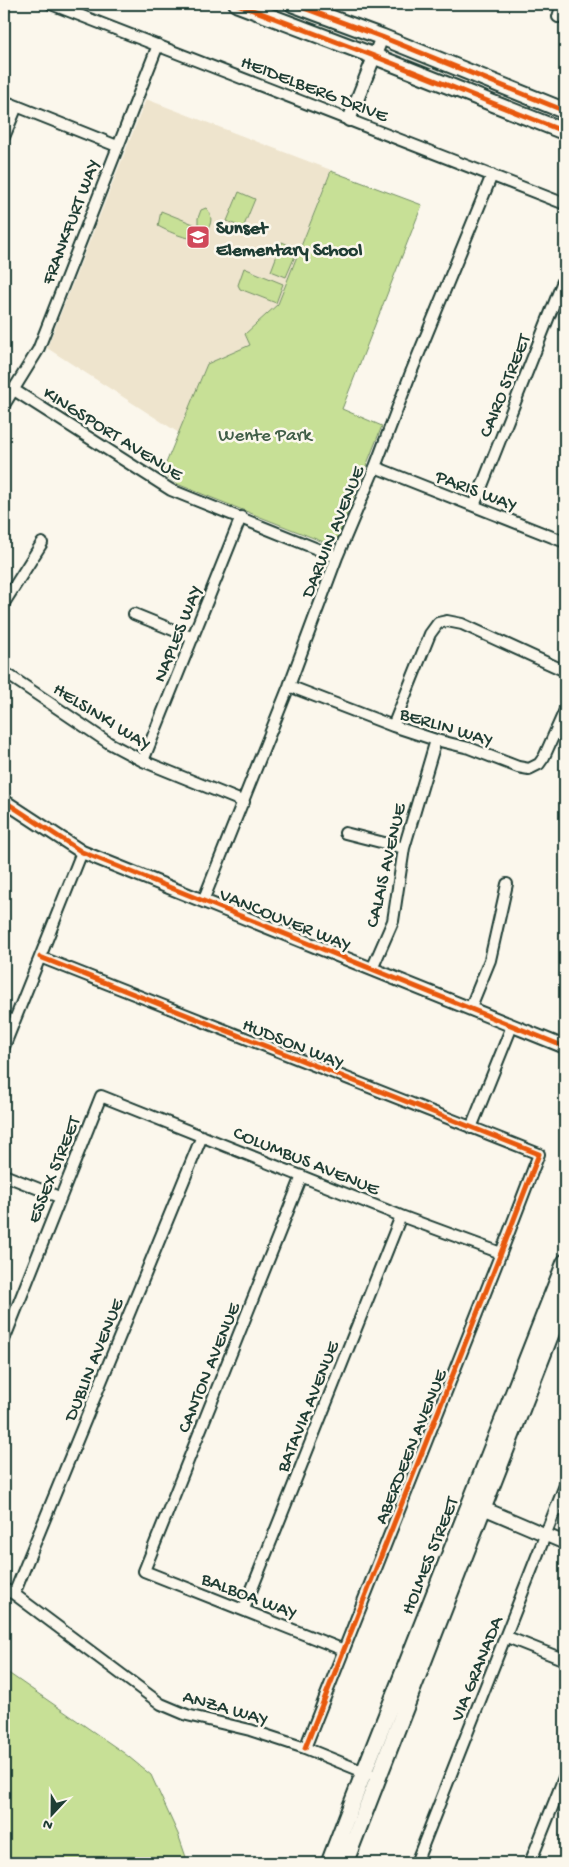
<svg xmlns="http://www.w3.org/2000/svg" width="569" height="1867" viewBox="0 0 569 1867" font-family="'Gochi Hand',sans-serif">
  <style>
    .built { fill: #eee4cd }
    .green { fill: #c7e096; stroke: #738e65 }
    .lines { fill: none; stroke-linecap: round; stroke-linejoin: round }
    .minor-casing { stroke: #1f3d34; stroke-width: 14 }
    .tertiary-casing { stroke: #1f3d34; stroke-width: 16 }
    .secondary-casing { stroke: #1f3d34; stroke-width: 19 }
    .minor { stroke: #fbf7ec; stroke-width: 10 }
    .tertiary { stroke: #fbf7ec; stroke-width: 12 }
    .secondary { stroke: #fbf7ec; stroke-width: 15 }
    .cycleway-casing { stroke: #fbf7ec; stroke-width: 8 }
    .cycleway { stroke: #e8590c; stroke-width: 5 }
    .labels { text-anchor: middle; stroke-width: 5; stroke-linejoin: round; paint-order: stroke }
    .street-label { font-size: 19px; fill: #1f3d34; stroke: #fbf7ec }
    .poi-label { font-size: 19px; font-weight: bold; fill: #1f3d34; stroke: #fbf7ec; text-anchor: start }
    .park-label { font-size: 19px; fill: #415e48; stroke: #fbf7ec }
  </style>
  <rect width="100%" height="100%" fill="#fbf7ec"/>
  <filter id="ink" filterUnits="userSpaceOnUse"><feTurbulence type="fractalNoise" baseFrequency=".02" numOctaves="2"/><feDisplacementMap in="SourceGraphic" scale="10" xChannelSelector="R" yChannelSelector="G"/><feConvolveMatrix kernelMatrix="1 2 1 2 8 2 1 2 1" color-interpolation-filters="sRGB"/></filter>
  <g filter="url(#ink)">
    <path class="built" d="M146,99L331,170L278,304L245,334L250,345L207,364L179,433L47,348Z"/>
    <path class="green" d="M331,171L422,205L342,409L382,426L338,537L335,541L326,543L177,484L162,473L207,364L250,345L245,334L278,304Z
      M239,192L255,199L243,228L227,221Z
      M206,208C218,220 206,238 191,238C183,238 165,230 158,226L161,211L196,225H198V218L201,210Z
      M282,242L298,249L286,277L271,271Z
      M244,268L283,284L276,303L240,289L238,285Z
      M4,1670L124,1753L151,1775L178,1834L188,1863H4Z"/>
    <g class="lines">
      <g class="minor-casing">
        <path id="minor" d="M51,4L565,204
          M558,17L562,4
          M4,101L117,146
          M4,137L17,106
          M14,390L171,490L337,557
          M4,405L38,350L158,45
          M375,467L565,542
          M474,506L565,276
          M4,603L42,543
          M134,614L193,638
          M4,672L109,743L143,761L244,802
          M289,686L393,726L436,740L469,748L518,767L529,769L539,764L544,757L565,710
          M393,726L430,634L438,623L447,621L462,624L565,671
          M143,761L241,517
          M345,833L404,848
          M203,901L289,686L337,557L375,467L410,375L492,175
          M40,957L539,1154L501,1253L305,1748
          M372,969L393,921L404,848L436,740
          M470,1009L490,960L507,884
          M4,1047L82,852
          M471,1128L512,1026
          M4,1175L59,1197
          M302,1176L144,1571L344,1650
          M4,1340L101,1096L401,1216L501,1253
          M4,1589L14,1594L161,1704L187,1715L250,1730L305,1748L369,1774
          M14,1594L202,1136
          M244,1609L401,1216
          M507,1637L565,1660
          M416,1863L565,1485
          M530,1863L565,1775"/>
      </g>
      <g class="tertiary-casing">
        <path id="tertiary" d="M349,120L382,37
          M4,801L82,852L565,1047
          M476,1505L565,1543"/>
      </g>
      <g class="secondary-casing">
        <path id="secondary" d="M237,4L374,56L565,132
          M293,4L382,37L565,111
          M329,1863L364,1772L565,1262
          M345,1863L565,1298"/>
      </g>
      <use href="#minor" class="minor"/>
      <use href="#tertiary" class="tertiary"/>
      <use href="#secondary" class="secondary"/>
      <g class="cycleway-casing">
        <path id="cycleway" d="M237,4L374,56L565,132
          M293,4L382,37L565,111
          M4,801L82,852L565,1047
          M40,957L539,1154L501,1253L305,1748"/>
      </g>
      <use href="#cycleway" class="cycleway"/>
    </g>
  </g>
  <defs>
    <g id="school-square" transform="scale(1.25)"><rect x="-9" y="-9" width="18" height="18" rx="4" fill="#d1495b" stroke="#fbf7ec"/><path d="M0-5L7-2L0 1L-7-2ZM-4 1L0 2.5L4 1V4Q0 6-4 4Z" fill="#fff"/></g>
  </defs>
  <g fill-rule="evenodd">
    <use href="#school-square" x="198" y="237"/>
  </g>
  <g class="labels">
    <g class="street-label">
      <text transform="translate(315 87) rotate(21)" y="7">HEIDELBERG DRIVE</text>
      <text transform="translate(69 221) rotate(-69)" y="7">FRANKFURT WAY</text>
      <text transform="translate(503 385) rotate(-68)" y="7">CAIRO STREET</text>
      <text transform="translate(114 432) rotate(32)" y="7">KINGSPORT AVENUE</text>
      <text transform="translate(477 489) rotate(21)" y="7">PARIS WAY</text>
      <text transform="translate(331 531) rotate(-68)" y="7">DARWIN AVENUE</text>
      <text transform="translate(176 633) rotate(-68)" y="7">NAPLES WAY</text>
      <text transform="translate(103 715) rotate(32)" y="7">HELSINKI WAY</text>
      <text transform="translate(447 725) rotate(17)" y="7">BERLIN WAY</text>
      <text transform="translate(384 865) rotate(-77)" y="7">CALAIS AVENUE</text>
      <text transform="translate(286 918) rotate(22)" y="7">VANCOUVER WAY</text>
      <text transform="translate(294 1042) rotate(22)" y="7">HUDSON WAY</text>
      <text transform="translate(307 1159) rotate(22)" y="7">COLUMBUS AVENUE</text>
      <text transform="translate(52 1169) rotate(-68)" y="7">ESSEX STREET</text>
      <text transform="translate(92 1359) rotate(-68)" y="7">DUBLIN AVENUE</text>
      <text transform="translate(207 1367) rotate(-68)" y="7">CANTON AVENUE</text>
      <text transform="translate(306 1406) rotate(-68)" y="7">BATAVIA AVENUE</text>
      <text transform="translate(409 1446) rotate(-68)" y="7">ABERDEEN AVENUE</text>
      <text transform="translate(428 1555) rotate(-68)" y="7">HOLMES STREET</text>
      <text transform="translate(250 1594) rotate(21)" y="7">BALBOA WAY</text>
      <text transform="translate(475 1668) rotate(-68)" y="7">VIA GRANADA</text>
      <text transform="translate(226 1706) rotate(16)" y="7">ANZA WAY</text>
    </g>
    <g class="poi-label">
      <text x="216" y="233">Sunset<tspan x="216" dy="22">Elementary School</tspan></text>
    </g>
    <g class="park-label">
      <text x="265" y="440">Wente Park</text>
    </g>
  </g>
  <rect width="569" height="1867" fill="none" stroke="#fbf7ec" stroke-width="20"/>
  <rect x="10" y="10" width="549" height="1847" fill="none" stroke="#1f3d34" stroke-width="2" filter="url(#ink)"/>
  <g transform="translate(52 1814) rotate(202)" stroke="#fbf7ec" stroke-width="4" paint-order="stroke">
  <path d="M0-4L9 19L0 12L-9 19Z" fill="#1f3d34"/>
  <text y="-8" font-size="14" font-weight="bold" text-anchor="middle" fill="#1f3d34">N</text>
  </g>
</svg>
